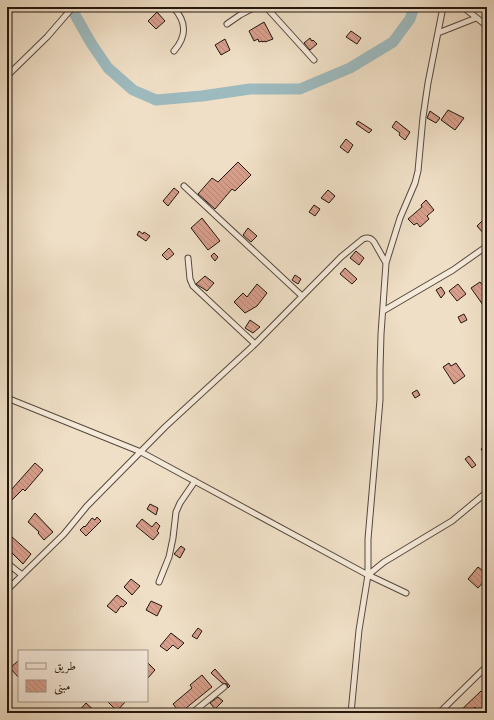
<svg xmlns="http://www.w3.org/2000/svg" width="494" height="720" viewBox="0 0 494 720" font-family="'Libre Bodoni',Amiri,serif">
  <style>
    .lines { fill: none; stroke-linecap: round; stroke-linejoin: round }
    .river { stroke: #9dbabe; stroke-width: 11 }
    .building { fill: url(#building-back-hatch); stroke: #231610 }
    .street-casing { stroke: #56483e; stroke-width: 7 }
    .street { stroke: #f5eada; stroke-width: 5 }
  </style>
  <defs>
    <pattern id="building-back-hatch" width="6" height="6" patternUnits="userSpaceOnUse"><rect width="6" height="6" fill="#d89f8c"/><path d="M-1 5l2 2M0 0l6 6M5-1l2 2" fill="none" stroke="#b98878"/></pattern>
  </defs>
  <rect width="100%" height="100%" fill="#efdfc6"/>
  <filter id="stains"><feTurbulence type="fractalNoise" baseFrequency=".005" numOctaves="4"/><feColorMatrix values="0 0 0 0 .2 0 0 0 0 .09 0 0 0 0 .02 0 0 0 .5 -.17"/></filter>
  <radialGradient id="worn" r=".72"><stop offset=".6" stop-color="#630" stop-opacity="0"/><stop offset="1" stop-color="#630" stop-opacity=".3"/></radialGradient>
  <g class="lines">
    <path class="river" d="M64,7L74,13L91,43L108,68L133,90L156,100L202,96L250,89H300L350,68L393,42L410,19L414,7"/>
  </g>
  <path class="building" d="M157,12L165,21L156,29L148,21Z
    M264,22L273,39L265,42V41L262,42V41L259,42L258,39L254,41L249,31Z
    M351,31L361,38L357,44L346,37Z
    M310,38L312,41L313,40L317,44L310,50L304,43Z
    M225,39L230,50L221,55L215,45Z
    M448,110L464,118L455,130L441,120Z
    M430,111L440,118L436,123L427,118Z
    M358,121L372,130L369,133L356,124Z
    M396,121L410,132L405,140L399,135L400,133L392,127Z
    M346,139L353,145L348,153L340,147Z
    M238,162L251,175L235,191L232,189L215,209L198,194L212,178L218,182Z
    M174,188L179,192L168,206L163,201Z
    M328,190L335,196L329,203L321,198Z
    M426,200L434,210L427,216L429,219L420,227L417,223L414,225L408,219L422,207L421,205Z
    M314,205L320,209L315,216L309,212Z
    M487,216V231L484,234L477,226Z
    M202,218L220,241L208,250L191,228Z
    M248,228L257,236L251,242L243,235Z
    M139,231L143,234L144,232L150,236L146,241L137,235Z
    M169,248L174,254L167,260L162,255Z
    M356,251L364,258L359,265L350,258Z
    M214,253L218,257L215,261L211,256Z
    M345,268L357,279L352,284L340,274Z
    M295,275L301,279L298,284L292,280Z
    M205,276L214,283L207,291L196,284Z
    M480,282L487,291V303L483,305L471,288Z
    M257,284L267,293L257,306L245,313L234,302L243,293L247,297Z
    M458,284L466,294L457,301L449,291Z
    M441,287L445,293L441,298L436,290Z
    M464,314L467,320L461,323L458,317Z
    M250,320L260,327L253,333L245,328Z
    M449,363L451,366L456,363L465,376L454,384L443,367Z
    M417,390L420,395L415,398L412,393Z
    M485,447L487,450V458L481,449Z
    M469,456L476,465L472,468L465,459Z
    M35,463L43,470L25,491L23,489L10,502L7,500V486L11,490Z
    M150,504L158,508L156,515L147,509Z
    M35,513L53,532L44,540L38,533L39,532L28,522Z
    M97,517L101,521L86,536L80,530L84,526L85,527L92,518L95,520Z
    M142,519L152,527L156,522L160,526L157,531L159,533L153,540L136,526Z
    M11,536L31,554L23,564L7,548V540Z
    M181,546L185,549L180,558L174,554Z
    M478,567L487,574V578L478,588L468,579Z
    M131,579L140,586L132,595L124,587Z
    M117,595L127,603L123,607L121,606L116,613L107,606Z
    M151,601L162,606L157,616L146,610Z
    M198,628L202,631L197,639L192,636Z
    M171,633L184,643L178,649L173,645L167,651L160,646Z
    M19,660V678L10,668Z
    M147,662L155,670L147,679Z
    M215,669L230,686L228,688L227,684L222,683L211,673Z
    M202,675L212,687L180,713L173,704L192,688L190,685Z
    M481,691L487,697V713H481L475,707L470,713H458Z
    M218,697L223,701L215,709L210,703Z
    M107,701H126L117,711Z
    M86,703L97,713H77Z"/>
  <g class="lines">
    <g class="street-casing">
      <path id="street" d="M173,7C187,22 187,36 174,51
        M266,7L314,60
        M463,7L487,26
        M227,24L240,15L255,7
        M438,33L476,18
        M7,76L47,37L73,7
        M184,186L302,296
        M188,258L190,279L193,286L255,344
        M383,311L453,270L487,246
        M7,398L141,452L368,575L406,593
        M7,563L22,575
        M368,575L384,562L452,521L487,492
        M159,582L169,557L173,538L176,512L180,503L195,481
        M7,590L64,534L87,506L165,427L255,344L341,257L363,239C368,237 371,238 374,242L386,263
        M192,713L224,687
        M351,713L359,630L368,575V539L380,400V370L381,334L386,263L400,218L415,183L418,171L423,117L428,83L443,7
        M439,713L487,666"/>
    </g>
    <use href="#street" class="street"/>
  </g>
  <rect width="494" height="720" fill="none" stroke="#efdfc6" stroke-width="24"/>
  <rect x="8" y="8" width="478" height="704" fill="none" stroke="#231610" stroke-width="2"/>
  <rect x="12" y="12" width="470" height="696" fill="none" stroke="#231610"/>
  <rect x="18" y="650" width="130" height="52" fill="#f5eada" stroke="#a19589"/>
  <rect x="26" y="663" width="20" height="6" fill="#f5eada" stroke="#a19589"/>
  <text x="54" y="670" font-size="12" fill="#231610">طريق</text>
  <rect x="26" y="680" width="20" height="12" fill="url(#building-back-hatch)" stroke="#a19589"/>
  <text x="54" y="690" font-size="12" fill="#231610">مبنى</text>
  <rect width="100%" height="100%" filter="url(#stains)"/>
  <rect width="100%" height="100%" fill="url(#worn)"/>
</svg>
